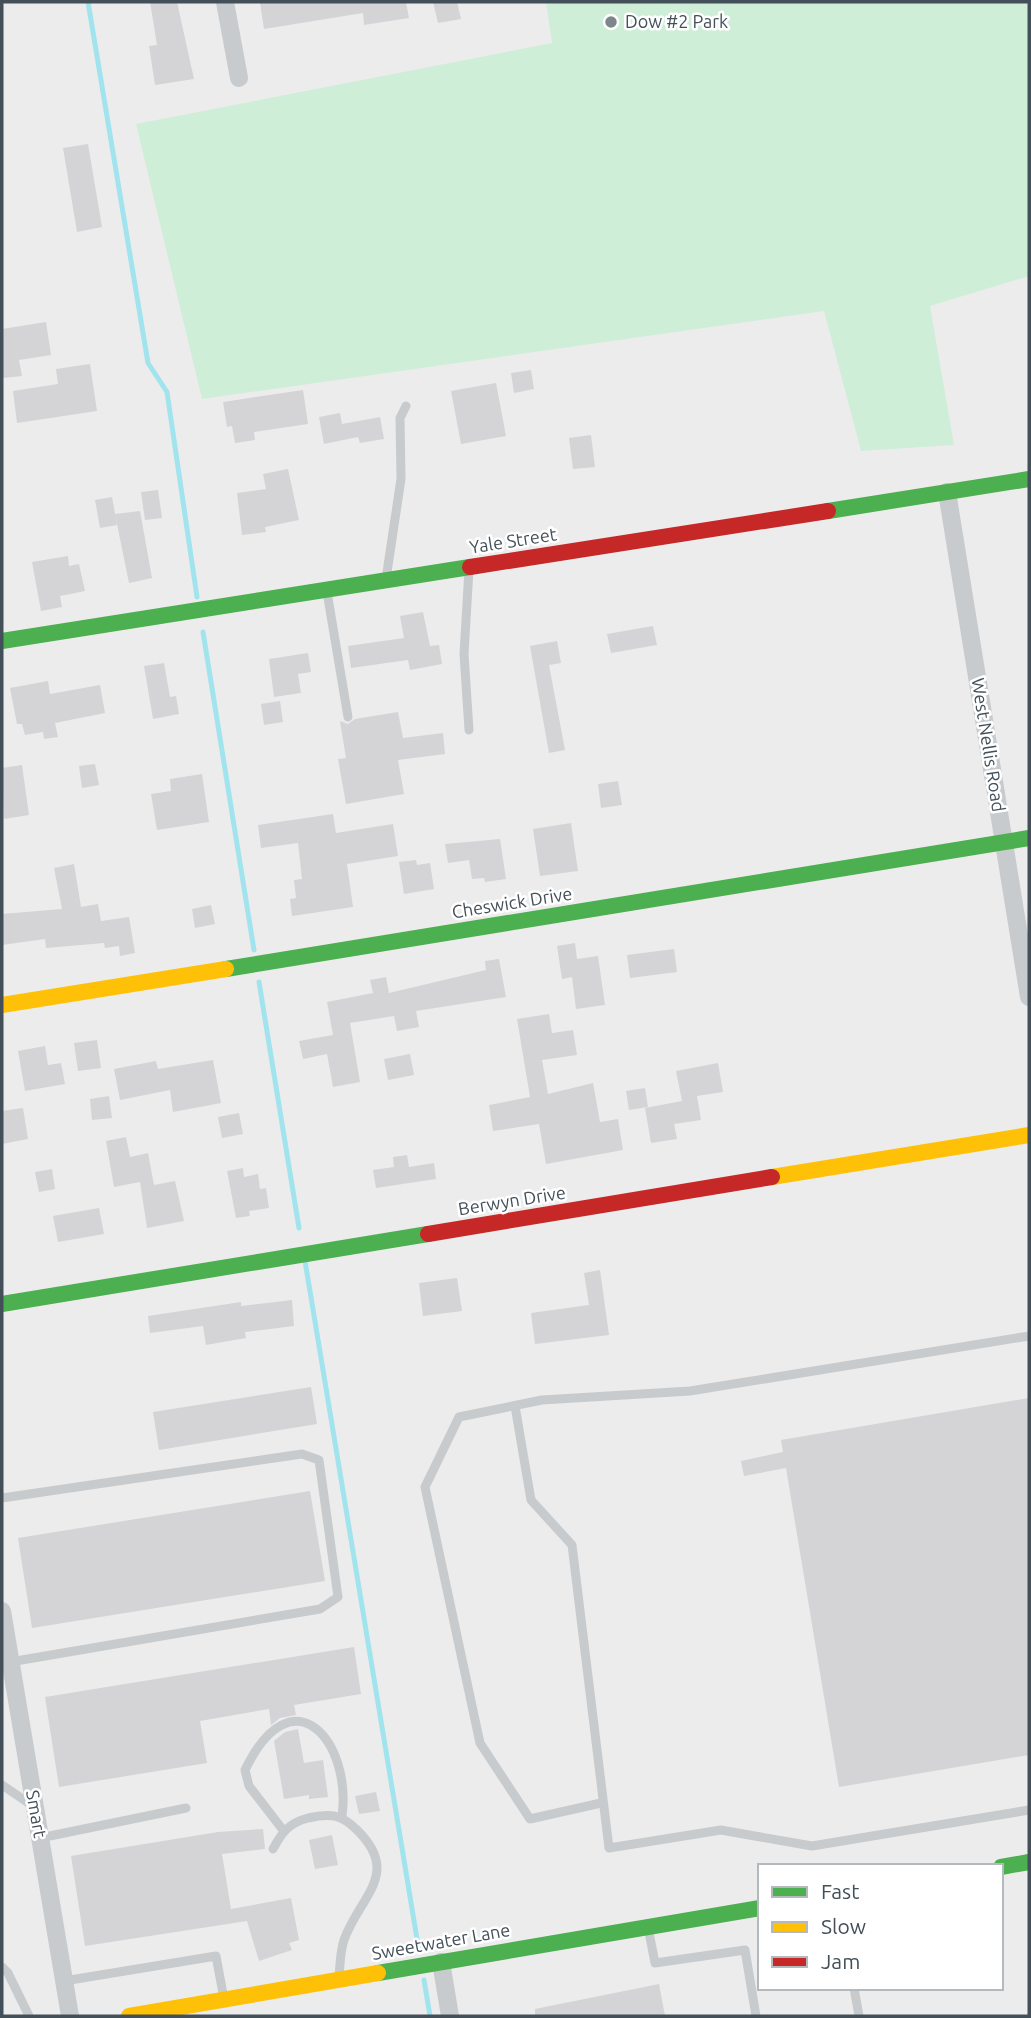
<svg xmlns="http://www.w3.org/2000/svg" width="1031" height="2018" viewBox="0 0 1031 2018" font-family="Ubuntu,sans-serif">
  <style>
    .green { fill: #cfeed8 }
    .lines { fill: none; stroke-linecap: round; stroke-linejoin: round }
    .stream { stroke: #a1e4ed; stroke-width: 5 }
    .building { fill: #d4d4d6 }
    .lane { stroke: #c8cbcd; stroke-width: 9 }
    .street { stroke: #c8cbcd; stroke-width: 18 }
    .fast { stroke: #4caf50; stroke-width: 16 }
    .slow { stroke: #ffc107; stroke-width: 16 }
    .jam { stroke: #c62828; stroke-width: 16 }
    .poi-dot { fill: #7e878c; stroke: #fff; stroke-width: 2.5 }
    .labels { text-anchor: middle; stroke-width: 5; stroke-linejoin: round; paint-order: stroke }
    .poi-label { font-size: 18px; fill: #435059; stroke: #fff; text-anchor: start }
    .street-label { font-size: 18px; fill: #435059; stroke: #fff }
  </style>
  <rect width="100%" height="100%" fill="#edecec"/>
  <path class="green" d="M546,2H1029V276L930,306L954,445L861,451L824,311L202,399L136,124L552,43Z"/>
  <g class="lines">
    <path class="stream" d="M88,2L148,363L167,392L197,597
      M203,632L254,950
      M259,982L299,1228
      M305,1261L419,1951
      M424,1980L430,2016"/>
  </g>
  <path class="building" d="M150,2H177L194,79L155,85L149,46L157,45Z
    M270,2H406L409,18L364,25L363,13L264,29L260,3Z
    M433,2H457L461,19L438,23Z
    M88,144L102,227L77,232L63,148Z
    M46,322L51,355L19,360L22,376L3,378L2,329Z
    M90,364L97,411L17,423L13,391L58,384L56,369Z
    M531,370L534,389L514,393L511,373Z
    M496,383L506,436L461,444L451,391Z
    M303,390L308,424L254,432L255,440L235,443L232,426L227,427L223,402Z
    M340,413L342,424L380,417L384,439L360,443L358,437L324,444L319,417Z
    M591,435L595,467L573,469L569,438Z
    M288,469L299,520L265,527L266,532L242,535L237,493L266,489L263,474Z
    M158,490L162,518L145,520L141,492Z
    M112,497L117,525L100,528L95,500Z
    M140,511L152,578L129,583L115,514Z
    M68,556L69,566L79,564L85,591L60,596L62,607L41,611L32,562Z
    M423,612L430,646L439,645L442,664L410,670L408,660L351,668L348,646L404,638L400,616Z
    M653,626L657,645L611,653L607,634Z
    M557,641L561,663L549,665L565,750L549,753L530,646Z
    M308,653L311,672L298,674L301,693L274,697L269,659Z
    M164,663L170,697L176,696L179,714L153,719L144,666Z
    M48,681L50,694L100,685L105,713L55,723L58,737L44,739L43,732L25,735L22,724H17L10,688Z
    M280,701L283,722L264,725L261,704Z
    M398,712L403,738L443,733L445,754L398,760L404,794L346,804L338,759L346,758L340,721L348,724L355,719Z
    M95,764L99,785L82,788L79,766Z
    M22,765L29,815L4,819L2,768Z
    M202,774L209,822L157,830L151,794L171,791L170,779Z
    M618,781L622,805L601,808L598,784Z
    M333,814L336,833L393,824L398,856L347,864L353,907L292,916L290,899L296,898L294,880L302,879L298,843L261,848L258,825Z
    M571,823L578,871L540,876L533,829Z
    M500,839L506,879L485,882L484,878L472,879L469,860L448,863L445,844Z
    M416,860L417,865L430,863L434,889L404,894L399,862Z
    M74,864L81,907L98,904L101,921L129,917L135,953L120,956L119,946L105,948L104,943L46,948L45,939L2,945V914L62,909L54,868Z
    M211,905L215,924L195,928L192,909Z
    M575,943L577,959L598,956L605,1005L576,1009L572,977L562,979L557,946Z
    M674,949L677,972L630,978L627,955Z
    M499,959L506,997L416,1011L419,1027L397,1031L394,1016L350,1023L360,1082L333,1087L327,1054L303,1059L299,1041L333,1035L327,1002L373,993L370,980L386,977L389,993L486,970L485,961Z
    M549,1014L552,1033L573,1030L577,1055L542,1060L548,1094L593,1083L600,1122L618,1119L623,1150L546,1164L539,1124L493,1131L489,1105L530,1097L517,1019Z
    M97,1040L101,1068L78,1071L74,1043Z
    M45,1046L48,1065L61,1063L65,1084L25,1091L18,1051Z
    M410,1054L414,1075L388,1080L384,1059Z
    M213,1060L221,1103L173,1112L170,1090L120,1100L114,1069L156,1061L158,1069Z
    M718,1063L723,1092L697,1096L701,1120L674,1124L677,1139L651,1143L645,1108L682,1101L676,1071Z
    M645,1088L648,1107L629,1110L626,1091Z
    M109,1096L112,1118L92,1120L90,1099Z
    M23,1108L28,1139L2,1144V1111Z
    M239,1113L243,1134L222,1138L218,1117Z
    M126,1137L130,1157L148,1153L154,1185L175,1181L184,1221L147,1228L140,1182L114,1187L106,1141Z
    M407,1155L409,1167L434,1163L436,1179L376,1188L373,1170L394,1167L393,1157Z
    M243,1168L244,1177L258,1174L260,1189L266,1188L269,1208L249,1211L250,1216L236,1218L227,1171Z
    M52,1169L55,1189L39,1192L35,1172Z
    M99,1208L104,1234L58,1242L53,1216Z
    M600,1270L609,1335L535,1344L531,1313L589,1305L584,1273Z
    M457,1278L462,1311L423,1316L419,1283Z
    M292,1300L294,1326L245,1332L246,1338L206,1345L203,1326L150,1333L148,1316L241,1302V1306Z
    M311,1387L317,1424L159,1450L153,1412Z
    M1029,1398V1755L839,1787L786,1468L744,1476L741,1461L783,1452L781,1440Z
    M310,1491L325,1581L32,1628L18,1538Z
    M354,1647L361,1694L294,1705L296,1715L280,1718L271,1725L269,1709L200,1721L207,1763L59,1787L45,1697Z
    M298,1729L304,1763L323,1760L328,1797L309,1799V1795L284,1799L274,1741L285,1732Z
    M376,1792L380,1811L359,1814L355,1796Z
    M263,1829L265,1849L222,1854L231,1909L291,1898L299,1940L289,1943L292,1950L259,1961L247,1921L85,1946L71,1856L218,1832Z
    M332,1835L338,1865L315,1869L309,1840Z
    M659,1984L665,2016H535V2009Z"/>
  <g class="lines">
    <path class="lane" d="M386,579L401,479L400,418L406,406
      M327,592L348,717
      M469,730L464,654L469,569
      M515,1406L531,1500L572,1545L609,1848L721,1830L812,1846L1029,1810
      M2,1498L302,1454L319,1460L338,1597L320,1609L10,1662
      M2,1785L33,1806
      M601,1803L530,1819L480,1743L425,1487L459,1417L542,1400L690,1391L1029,1336
      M283,1830L249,1786L245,1770C293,1671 352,1742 342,1816
      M40,1838L186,1808
      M273,1849C282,1832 289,1823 308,1818C330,1813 341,1814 357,1830C402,1874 359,1897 344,1940C340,1952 340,1965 339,1978
      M648,1927L655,1963L745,1950L756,2016
      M2,1967L8,1973L29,2016
      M64,1981L216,1956L224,1999
      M854,1988L859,2016"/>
    <path class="street" d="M225,2L239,78
      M947,492L1029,997
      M2,1611L70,2016
      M441,1962L450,2016"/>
    <path class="fast" d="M828,511L1029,479
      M2,641L470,567
      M226,969L1029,838
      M2,1304L428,1234
      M1001,1867L1029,1862
      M378,1973L760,1908"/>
    <path class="slow" d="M2,1005L226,969
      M772,1177L1029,1135
      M129,2016L378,1973"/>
    <path class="jam" d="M470,567L828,511
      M428,1234L772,1177"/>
  </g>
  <circle class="poi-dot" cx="611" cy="22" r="7"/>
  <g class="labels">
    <g class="poi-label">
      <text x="625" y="28">Dow #2 Park</text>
    </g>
    <g class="street-label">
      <text transform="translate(513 541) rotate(-9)" y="6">Yale Street</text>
      <text transform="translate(988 745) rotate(81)" y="6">West Nellis Road</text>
      <text transform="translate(512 903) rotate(-9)" y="6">Cheswick Drive</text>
      <text transform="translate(512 1201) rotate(-9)" y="6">Berwyn Drive</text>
      <text transform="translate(36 1814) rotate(80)" y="6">Smart</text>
      <text transform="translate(441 1942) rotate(-10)" y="6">Sweetwater Lane</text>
    </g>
  </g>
  <rect width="1031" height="2018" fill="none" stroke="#435059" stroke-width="7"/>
  <rect x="758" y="1864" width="245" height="126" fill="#ffffff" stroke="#b4b9bd" stroke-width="2"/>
  <rect x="772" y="1887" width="35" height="10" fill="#4caf50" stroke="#b4b9bd" stroke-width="2"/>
  <text x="821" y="1899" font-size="21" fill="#435059">Fast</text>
  <rect x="772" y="1922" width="35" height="10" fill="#ffc107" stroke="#b4b9bd" stroke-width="2"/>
  <text x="821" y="1934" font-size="21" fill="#435059">Slow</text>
  <rect x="772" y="1957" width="35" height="10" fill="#c62828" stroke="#b4b9bd" stroke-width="2"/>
  <text x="821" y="1969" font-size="21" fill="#435059">Jam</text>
</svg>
